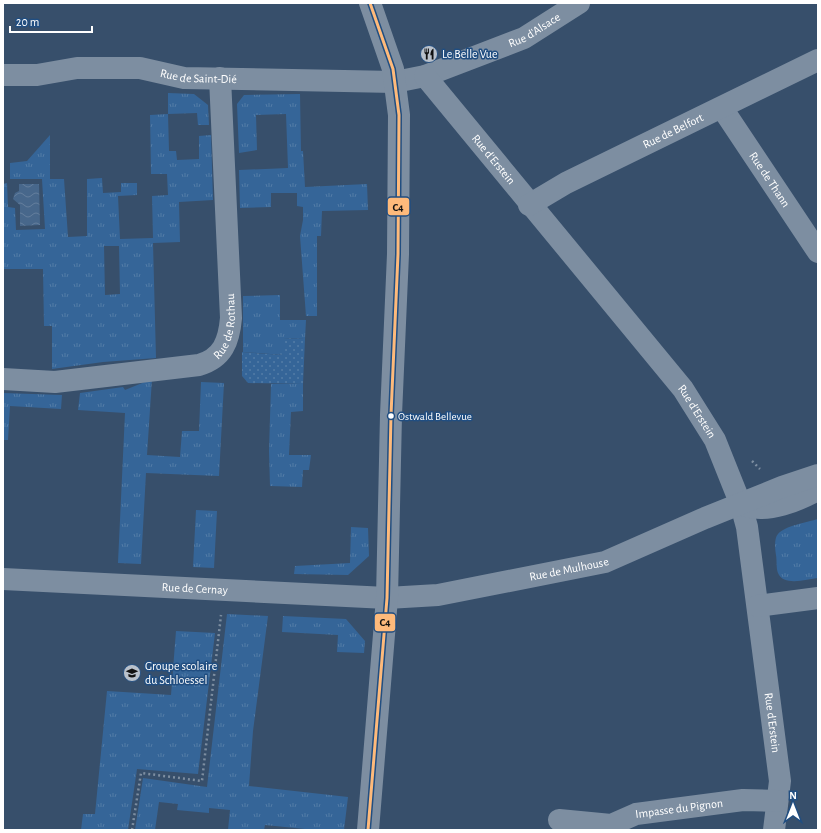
<svg xmlns="http://www.w3.org/2000/svg" width="821" height="833" viewBox="0 0 821 833" font-family="'Alegreya Sans',sans-serif">
  <style>
    .grass { fill: url(#grass-tufts); fill-rule: evenodd }
    .garden { fill: url(#garden-dots) }
    .water { fill: url(#water-waves) }
    .lines { fill: none; stroke-linecap: round; stroke-linejoin: round }
    .path { stroke: #7d8ea1; stroke-width: 2.5; stroke-dasharray: 2 3; stroke-linecap: butt }
    .minor { stroke: #7d8ea1; stroke-width: 22 }
    .tertiary { stroke: #7d8ea1; stroke-width: 22 }
    .bus-1-casing { stroke: #214e81; stroke-width: 6 }
    .bus-1 { stroke: #feba7b; stroke-width: 3 }
    .bus-dot { fill: #fff; stroke: #214e81; stroke-width: 1.5 }
    .labels { text-anchor: middle; stroke-width: 3; stroke-linejoin: round; paint-order: stroke }
    .bus-label { font-size: 11px; fill: #fff; stroke: #214e81; text-anchor: start }
    .street-label { font-size: 12px; fill: #fff; stroke: #214e81 }
    .poi-label { font-size: 12px; fill: #fff; stroke: #214e81; text-anchor: start }
    .line-badge { stroke: #214e81; stroke-width: 1.5 }
    .pale-badge-label { font-size: 11px; text-anchor: middle; font-weight: bold; fill: #111 }
  </style>
  <defs>
    <pattern id="grass-tufts" width="24" height="20" patternUnits="userSpaceOnUse"><rect width="24" height="20" fill="#356598"/><path d="M3 7l-1-3M5 7V3M7 7l1-3M15 17l-1-3M17 17v-4M19 17l1-3" fill="none" stroke="#537ca7"/></pattern>
    <pattern id="garden-dots" width="8" height="8" patternUnits="userSpaceOnUse"><rect width="8" height="8" fill="#356598"/><path d="M2 2h.1M6 6h.1" fill="none" stroke="#537ca7" stroke-width="1.8" stroke-linecap="round"/></pattern>
    <pattern id="water-waves" width="16" height="10" patternUnits="userSpaceOnUse"><rect width="16" height="10" fill="#47678b"/><path d="M0 5q4-4 8 0t8 0" fill="none" stroke="#637e9c"/></pattern>
  </defs>
  <rect width="100%" height="100%" fill="#374f6b"/>
  <path class="grass" d="M168,93L194,94L208,105L209,125H198L197,113L168,114L169,151H176L177,160L199,159V136L211,135L213,200L179,202L180,242L153,243L156,358L103,362L52,369V326H44L43,269H3V184L7,183L8,207L15,208L16,230L45,229L42,179H10V163L27,161L50,135V179H64L68,237L87,236V179L102,178L103,193L121,192V183H137V195L118,196L120,239L153,238L152,196L168,195L167,174H151L150,115L168,114ZM104,246H119L120,294L105,295Z
    M300,94L301,151H303L305,187L367,184L368,210L322,211L321,236H317V316H306L300,236L303,220V207L297,206V193H271V207L240,208L239,170L288,168L286,114L256,115L257,150L239,153L237,104L244,95Z
    M280,295V320H306L305,339L283,338V355L243,352V296Z
    M152,379L147,455L180,457L182,431H199L201,382L224,383L219,476L146,473L141,564L118,563L125,413L78,410L80,393L123,387L125,390Z
    M271,384H303V411L291,412L289,455H311L309,470H303L302,487L270,486L269,451Z
    M3,393L62,395L61,409L10,406L8,440H3Z
    M196,510L217,511L214,568L193,567Z
    M818,519V578C807,579 784,587 778,573C776,568 777,560 776,555C775,549 774,538 778,534C784,526 808,522 818,519Z
    M351,527L368,528L369,556L348,575L294,574L295,566L350,563Z
    M227,614L268,616L253,731L249,786L348,797L344,830H315L265,825L264,830H228L230,810L209,808V813L177,810L178,804L159,802L155,830H135L143,778L207,787Z
    M283,616L346,619L365,641L364,653L337,652L338,635L282,632Z
    M176,631L215,633L198,774L137,769L128,830H81L83,814H95L107,691L171,695Z"/>
  <path class="garden" d="M283,338L305,339L303,384L248,383L242,376V352L283,355Z"/>
  <path class="water" d="M19,184H39L40,225L20,226V205L13,199L15,193L19,191Z"/>
  <g class="lines">
    <path class="path" d="M752,461L760,469
      M132,830L141,773L202,781L221,615"/>
    <g class="minor">
      <path id="s1" d="M3,75H37L77,68H140L184,78L395,82L425,76L524,38L579,3"/>
      <path id="s2" d="M425,76L683,389L715,440L741,505L747,527L780,781L774,830"/>
      <path id="s3" d="M722,108L818,252"/>
      <path id="s4" d="M529,205L566,183L818,60"/>
      <path id="s5" d="M3,379L55,382L199,365C223,358 229,341 231,318L220,78"/>
      <path d="M746,506C769,513 797,501 818,490"/>
      <path id="s6" d="M3,579L387,598L438,595L605,562L705,518L782,487L818,475"/>
      <path d="M758,606L818,598"/>
      <path id="s7" d="M559,820L611,825L636,814L743,800L777,801"/>
    </g>
    <path class="tertiary" d="M368,830L387,598L391,415L398,254L399,115L393,69L370,3"/>
    <g class="bus-1-casing">
      <path id="bus-1" d="M368,830L387,598L391,415L398,254L399,115L393,69L370,3"/>
    </g>
    <use href="#bus-1" class="bus-1"/>
  </g>
  <defs>
    <g id="restaurant-disc" transform="scale(0.9)"><circle r="9.5" fill="#b9c1cb" stroke="#214e81"/><path d="M-5-6h1v4h1v-4h1v4h1v-4h1v5L-1.5 .5V6h-2V.5L-5-1ZM5-6V6H3V1.5H1.5Q1.5-4 5-6Z" fill="#111"/></g>
    <g id="school-disc" transform="scale(0.9)"><circle r="9.5" fill="#b9c1cb" stroke="#214e81"/><path d="M0-5L7-2L0 1L-7-2ZM-4 1L0 2.5L4 1V4Q0 6-4 4Z" fill="#111"/></g>
  </defs>
  <g fill-rule="evenodd">
    <use href="#restaurant-disc" x="429" y="54"/>
    <use href="#school-disc" x="132" y="673"/>
  </g>
  <circle class="bus-dot" cx="391" cy="416" r="3.5"/>
  <g class="labels">
    <g class="bus-label">
      <text x="398" y="420">Ostwald Bellevue</text>
    </g>
    <g class="street-label">
      <text dy="4" stroke="none"><textPath href="#s1" startOffset="543">Rue d'Alsace</textPath></text>
      <text dy="4" stroke="none"><textPath href="#s1" startOffset="197">Rue de Saint-Dié</textPath></text>
      <text dy="4" stroke="none"><textPath href="#s4" startOffset="162">Rue de Belfort</textPath></text>
      <text dy="4" stroke="none"><textPath href="#s2" startOffset="108">Rue d'Erstein</textPath></text>
      <text dy="4" stroke="none"><textPath href="#s3" startOffset="86">Rue de Thann</textPath></text>
      <text dy="4" stroke="none"><textPath href="#s5" startOffset="249">Rue de Rothau</textPath></text>
      <text dy="4" stroke="none"><textPath href="#s2" startOffset="432">Rue d'Erstein</textPath></text>
      <text dy="4" stroke="none"><textPath href="#s6" startOffset="569">Rue de Mulhouse</textPath></text>
      <text dy="4" stroke="none"><textPath href="#s6" startOffset="192">Rue de Cernay</textPath></text>
      <text dy="4" stroke="none"><textPath href="#s2" startOffset="756">Rue d'Erstein</textPath></text>
      <text dy="4" stroke="none"><textPath href="#s7" startOffset="123">Impasse du Pignon</textPath></text>
    </g>
    <g class="poi-label">
      <text x="442" y="58">Le Belle Vue</text>
      <text x="145" y="670">Groupe scolaire<tspan x="145" dy="14">du Schloessel</tspan></text>
    </g>
  </g>
  <g class="line-badge">
    <rect x="387" y="197" width="23" height="19" rx="4" fill="#feba7b"/>
    <rect x="374" y="613" width="22" height="19" rx="4" fill="#feba7b"/>
  </g>
  <g class="pale-badge-label">
    <text x="398" y="211">C4</text>
    <text x="385" y="626">C4</text>
  </g>
  <rect width="821" height="833" fill="none" stroke="#ffffff" stroke-width="8"/>
  <g transform="translate(793 805)" stroke="#214e81" stroke-width="3" paint-order="stroke">
  <path d="M0-3L7 15L0 10L-7 15Z" fill="#ffffff"/>
  <text y="-6" font-size="11" font-weight="bold" text-anchor="middle" fill="#ffffff">N</text>
  </g>
  <path d="M10 26v6h82v-6" fill="none" stroke="#ffffff" stroke-width="2"/>
  <text x="16" y="26" font-size="12" fill="#ffffff" stroke="#214e81" stroke-width="3" paint-order="stroke">20 m</text>
</svg>
